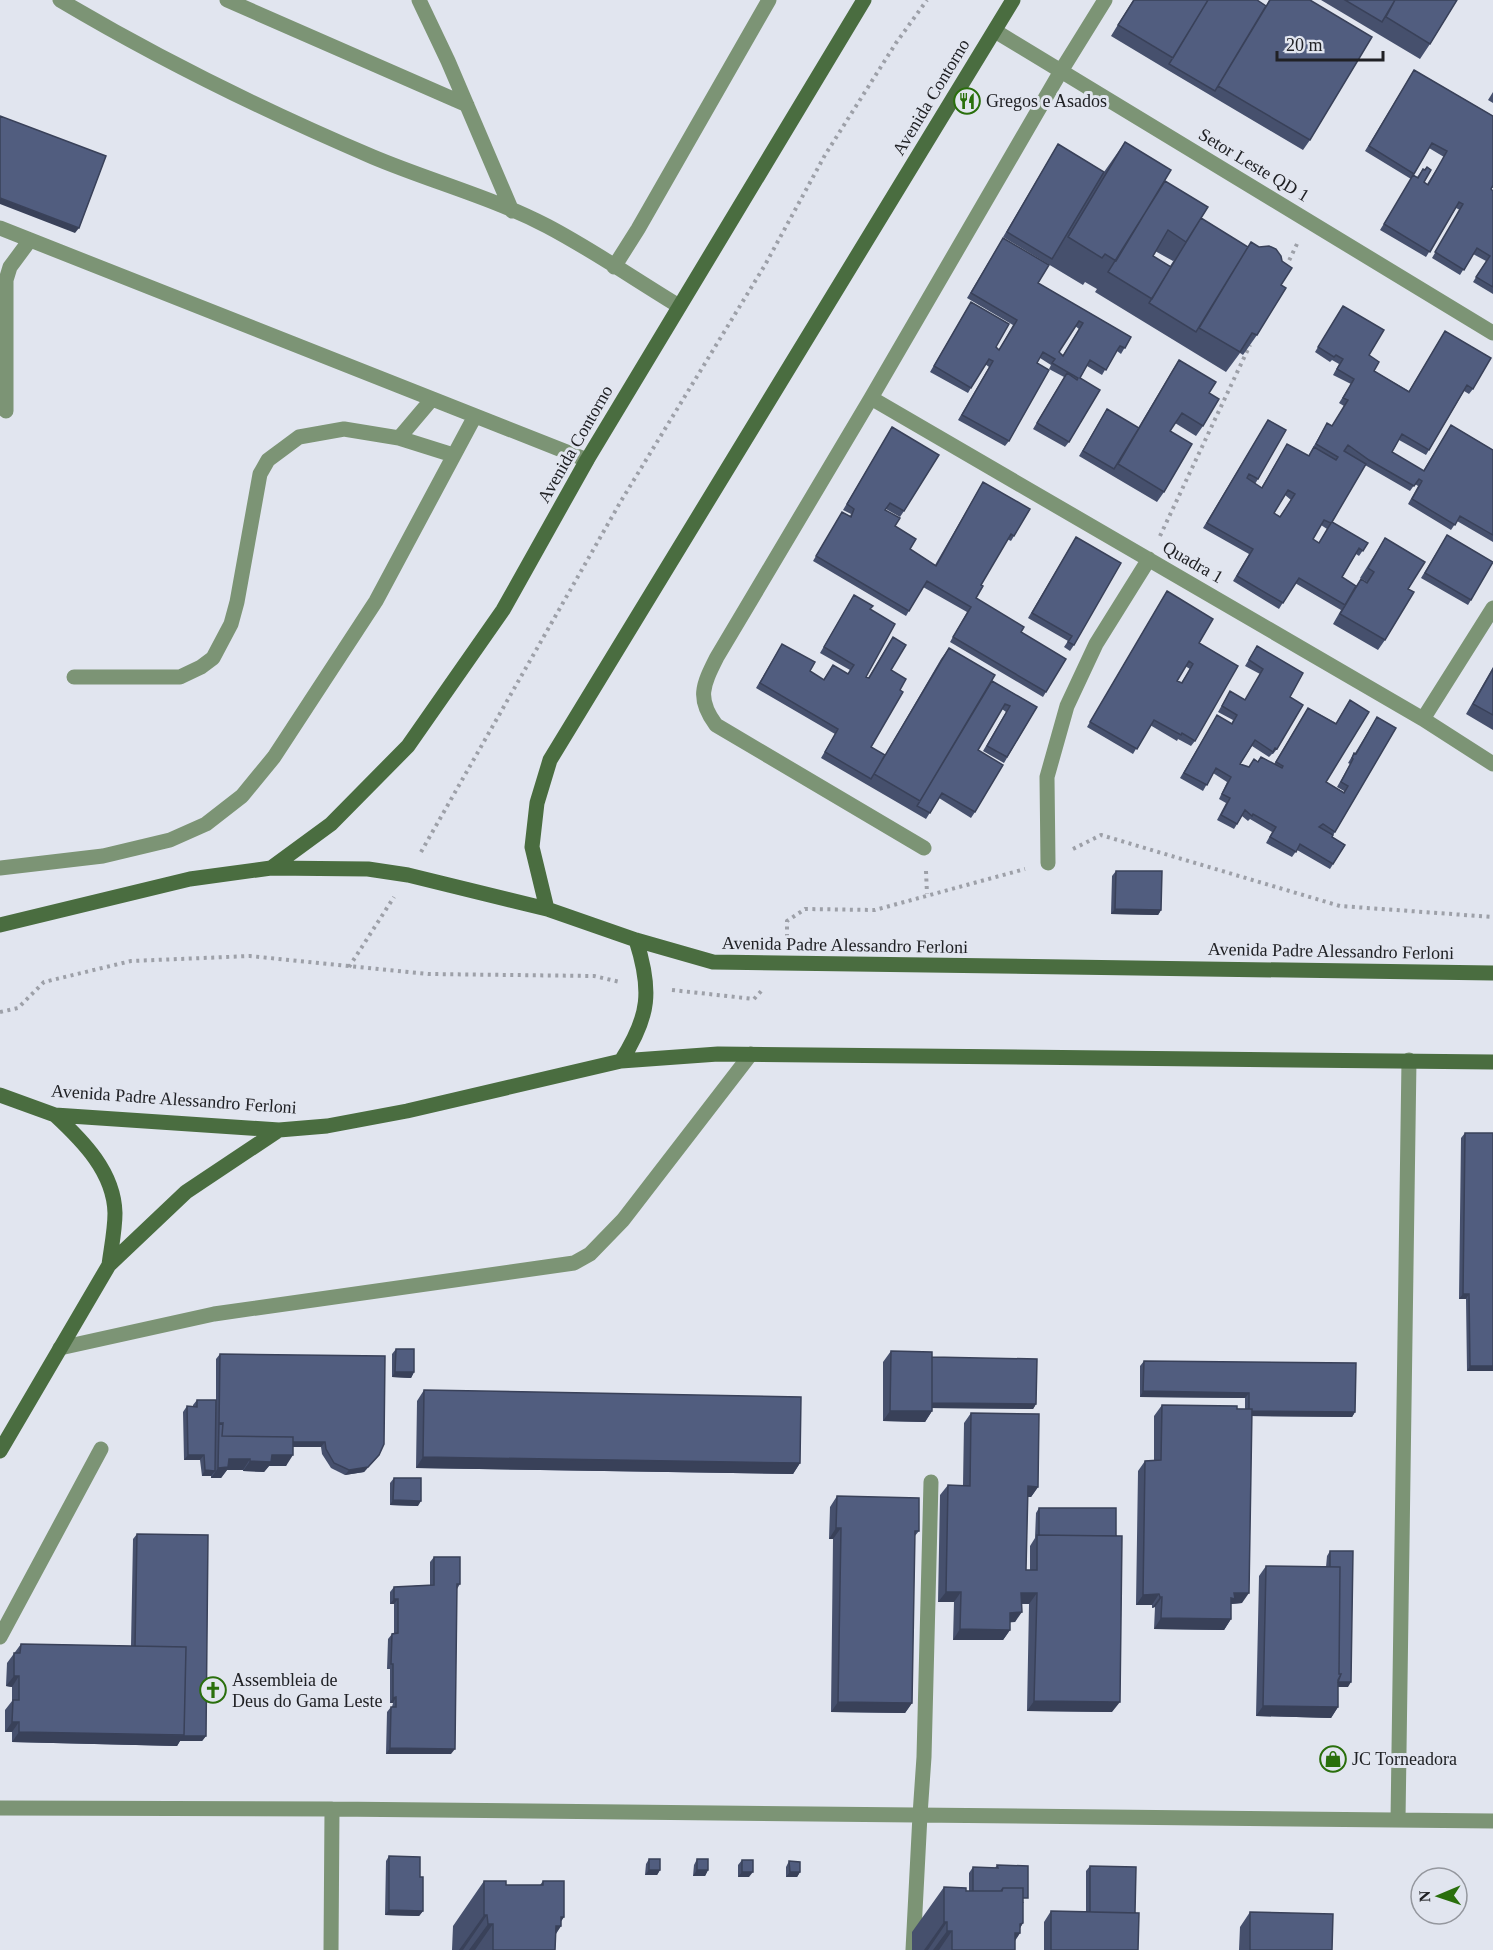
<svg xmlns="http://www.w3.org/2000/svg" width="1493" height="1950" viewBox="0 0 1493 1950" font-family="'Times New Roman',serif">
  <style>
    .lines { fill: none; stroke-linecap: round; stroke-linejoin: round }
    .path { stroke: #9da0a8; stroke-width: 4; stroke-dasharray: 3 4.5; stroke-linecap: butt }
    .lane { stroke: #7c9475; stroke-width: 15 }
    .street { stroke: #7c9475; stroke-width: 15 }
    .secondary { stroke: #4a6d40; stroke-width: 15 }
    .wall { fill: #46506d; fill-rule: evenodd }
    .shaded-wall { fill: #394159 }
    .building { fill: #515d7f; stroke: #394159; stroke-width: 1.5; fill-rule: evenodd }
    .labels { text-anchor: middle; stroke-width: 6; stroke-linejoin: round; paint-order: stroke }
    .street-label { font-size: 18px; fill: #202125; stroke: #e1e5ef }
    .poi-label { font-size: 18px; fill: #202125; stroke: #e1e5ef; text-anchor: start }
  </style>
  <rect width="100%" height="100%" fill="#e1e5ef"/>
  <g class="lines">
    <path class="path" d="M1286,267L1297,244
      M1160,536L1250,345
      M1073,849L1101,835L1340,906L1493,917
      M421,852L621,501L765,265L825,155L896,43L927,0
      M926,871L927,894
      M787,937V921L805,909L875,910L1025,869
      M349,967L394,897
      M672,990L754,999L764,988
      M0,1012L18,1008L44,982L131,961L250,956L428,974L594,976L620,982"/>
    <path class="lane" d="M60,0C161,60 265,111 373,157C430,181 491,197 547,226C591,249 636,280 679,306
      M227,0L467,105
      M419,0L448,61L512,211
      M0,228L587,460
      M614,267L638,229L769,0
      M6,411V280L10,267L30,240
      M399,438L453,455
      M74,677H180L201,667L213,658L231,624L237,602L260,474L268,460L299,437L344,429L399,438L432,399
      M0,868L103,856L170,840L206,824L242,796L274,757L376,601L475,416
      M60,1348L214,1314L574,1263L590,1254L623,1220L751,1054
      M0,1637L101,1449
      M920,1815L924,1757L931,1482"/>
    <path class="street" d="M995,31L1493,333
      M871,398L1423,719L1493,764
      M1423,719L1493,608
      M924,848L716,725C696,698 703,685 717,657L871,398L1061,71L1105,0
      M1048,863L1047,777L1067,706L1096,644L1149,559
      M0,1808L332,1809L1493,1821
      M1398,1820L1409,1060
      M331,1950L332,1809
      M913,1950L920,1815"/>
    <path class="secondary" d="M271,868L331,824L408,746L503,610L587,460L864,0
      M547,909L532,847L537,803L550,760L1013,0
      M0,925L190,879L271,868L368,869L408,875L547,909L636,940L713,962L1493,973
      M621,1061C650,1016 652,990 636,940
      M0,1095L55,1115L279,1130L327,1126L407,1111L621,1061L718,1054L1493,1062
      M55,1115C83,1141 114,1172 115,1213C115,1230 111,1249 109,1265
      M0,1451L109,1265L186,1192L279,1130"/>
  </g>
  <path class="wall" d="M1133,0H1257L1266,6L1269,0H1310V140L1303,150L1166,69L1111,36Z
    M1321,0H1457L1430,44L1420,59Z
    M1414,70L1493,116V188H1492L1491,189L1493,191V294L1473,282L1486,261L1473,254L1460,275L1432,258L1460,210L1456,208L1426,257L1380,230L1410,181L1417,177L1423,169L1424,170L1427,167L1424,182L1427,184L1444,157L1429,148L1411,179L1365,151Z
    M1493,92V103L1488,100Z
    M1125,142L1201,218L1281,285L1257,335L1243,355L1240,353L1226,372L1095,292L1097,289L1085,282L1083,285L1003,237L1058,144L1104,172ZM1155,251L1173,261L1174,260L1170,266L1153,256Z
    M1003,238L1038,283L1131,337L1121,354L1117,351L1115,353L1102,375L1087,366L1080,378L1069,442L1065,447L1033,429L1064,377L1049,369L1051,365L1040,358L1037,363L1009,441L1005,446L958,420L989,367L985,364L968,393L930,372L971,302L996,347L999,350L1013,325L967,298ZM1075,326L1079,329L1063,355L1059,352Z
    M1343,306L1369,355L1374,371L1409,391L1445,331L1473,389L1469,394L1464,391L1426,455L1399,440L1392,452L1423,471L1451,425L1493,450V542L1457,521L1451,530L1408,504L1418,486L1415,484L1410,491L1365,465L1332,522L1368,543L1359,556L1356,554L1342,577L1356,586L1361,579L1367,582L1360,578L1385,538L1408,589L1385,640L1378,650L1333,624L1341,610L1295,583L1279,609L1233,581L1249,554L1203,528L1268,420L1258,479L1255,484L1261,488L1287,444L1308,456L1327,423L1332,426L1344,406L1339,403L1351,384L1333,375L1339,364L1332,360L1330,362L1315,352ZM1285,495L1291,500L1280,516L1274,513ZM1321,525L1327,529L1319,543L1313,539Z
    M1179,360L1203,426L1196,436L1175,423L1170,431L1164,492L1157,502L1079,456L1107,409L1138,428L1172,371Z
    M892,427L904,511L900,517L886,509L885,510L910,549L935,565L983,482L1014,536L1011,541L1007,539L981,585L976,598L1021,632L1046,692L1043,697L950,642L967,612L923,587L906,616L813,561L842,512L850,516L851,514L843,510Z
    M1447,535L1471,600L1468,605L1421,578Z
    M1076,537L1074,645L1070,651L1064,647L1068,641L1028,618Z
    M1167,591L1199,643L1195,741L1191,746L1178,739L1177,741L1150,725L1133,754L1087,727ZM1185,666L1190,669L1181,683L1177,681Z
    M854,595L870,609L866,677L868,678L893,637L891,670L900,690L871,747L885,755L941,659L949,648L992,681L1037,707L1004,763L983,751L1006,712L1002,709L978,750L975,812L971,818L939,798L926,819L821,758L835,734L756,688L782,644L810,671L823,680L833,665L848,674L850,670L820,653Z
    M1257,646L1290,697L1277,749L1273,754H1272L1269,757L1252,746L1240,764L1248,767L1258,761L1261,757L1274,764L1308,708L1336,723L1350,700L1326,782L1344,792V791L1337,787L1350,764L1348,763L1354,753H1355L1377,717L1335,832L1332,837L1345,845L1330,869L1297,850L1292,857L1266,843L1272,832L1250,819L1248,821L1242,816L1234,829L1217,820L1226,803L1219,799L1227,782L1213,773L1203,791L1180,778L1217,715L1231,724L1233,720L1218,712L1230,691L1245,700L1260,674L1245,666Z
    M1493,667V730L1466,714Z
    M1116,871L1161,910L1158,915L1111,914L1112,876Z
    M1465,1133H1493V1371H1467L1466,1299H1459L1461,1138Z
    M396,1349L414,1372L411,1378L392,1377V1354Z
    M891,1351L932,1357L1036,1404L1033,1409L932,1408V1411L925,1422L883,1421V1362Z
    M220,1354L379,1455L364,1472L345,1475L331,1468L322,1454L321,1447H293L286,1466H269L264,1472L243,1471V1470H227L221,1478H211V1476H202L200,1460H184L183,1412L187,1406L193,1407V1405L197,1400H216V1359Z
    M1144,1361L1355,1412L1352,1417L1252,1416L1242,1603L1231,1604V1619L1224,1630L1154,1629L1155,1607L1152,1608V1605H1136L1138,1471L1145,1461L1154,1460V1416L1162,1405L1245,1409V1398L1140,1397V1366Z
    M424,1390L800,1463L793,1474L416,1468L417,1401Z
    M971,1413L1038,1487L1031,1497H1027L1026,1570H1030V1546L1035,1538L1036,1513L1039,1508L1112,1712L1027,1711L1029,1604H1022L1015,1622H1010V1630L1003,1640H953L954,1602H938L940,1495L948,1485H963L964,1423Z
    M394,1478L418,1506L390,1505V1483Z
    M837,1496L919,1531L914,1537L912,1703L905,1713L831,1712L833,1539H829L830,1507Z
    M137,1534L206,1736L202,1741H180L177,1746L12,1742V1732H5V1710L12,1701V1687L6,1686L7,1663L21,1644L131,1646L133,1539Z
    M1330,1551L1348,1687H1338V1707L1331,1718L1256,1716L1259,1576L1266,1566L1326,1567L1327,1556Z
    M434,1557L460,1584L457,1589L451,1754H386L387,1712L391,1707H392L393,1703H390V1669H387L388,1639L392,1634L394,1633V1604H390V1592L394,1587L430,1585V1562Z
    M389,1856L420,1877L423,1911L419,1916L385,1915L386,1861Z
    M649,1859L660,1870L657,1875H645L646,1864Z
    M697,1859L708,1870L705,1876H693L694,1865Z
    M742,1860L749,1877H738V1865Z
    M789,1861L800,1872L797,1877H786V1867Z
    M997,1865L1024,1903H1023V1923L1020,1928V1933L1015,1941V1950H912V1932L944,1887L969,1891V1873L973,1867L995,1868Z
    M1090,1866L1135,1913L1138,1950H1044V1922L1051,1911L1086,1912V1871Z
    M484,1881L506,1885H540L543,1881L564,1917L561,1921V1926L556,1934L555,1950H452L453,1926Z
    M1250,1912L1332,1950H1239L1240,1927Z"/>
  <path class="shaded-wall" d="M0,198L79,228L75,233L0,204Z
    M1115,909L1161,910L1158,915L1111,914Z
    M1463,1294H1469L1466,1299H1459Z
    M1470,1366H1493V1371H1467Z
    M395,1372H414L411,1378L392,1377Z
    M1143,1391L1249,1393L1245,1398L1140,1397Z
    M929,1403L1036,1404L1033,1409L925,1408Z
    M890,1411H932L925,1422L883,1421Z
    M1249,1411L1355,1412L1352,1417L1245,1416Z
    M219,1441L325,1442L321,1447H219Z
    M188,1455H204L200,1460H184Z
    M272,1455H293L286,1466H269L264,1472L243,1471L250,1461Z
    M379,1455L364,1472L345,1475L349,1470Z
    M423,1457L800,1463L793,1474L416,1468Z
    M229,1459H250L243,1470H227L221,1478H211L218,1468Z
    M205,1470L215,1471L211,1476H202Z
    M1028,1486L1038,1487L1031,1497H1020Z
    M393,1500L421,1501L418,1506L390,1505Z
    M836,1528H841L833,1539H829Z
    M946,1592H961L954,1602H938Z
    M1021,1593H1037L1029,1604L1014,1603Z
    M1234,1593H1249L1242,1603L1231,1604L1224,1608Z
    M1159,1594L1152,1605H1136L1143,1595Z
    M1160,1597H1162L1155,1607L1152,1608Z
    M394,1599H398L394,1604H390Z
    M1022,1612L1015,1622L1003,1623L1010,1613Z
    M1161,1618L1231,1619L1224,1630L1154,1629Z
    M960,1629L1010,1630L1003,1640H953Z
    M14,1676H19L12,1687L6,1686Z
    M1337,1682H1351L1348,1687H1333Z
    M396,1697L393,1703H390L393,1698Z
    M1034,1701L1120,1702L1112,1712L1027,1711Z
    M838,1702L912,1703L905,1713L831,1712Z
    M1263,1706L1338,1707L1331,1718L1256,1716Z
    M12,1722H19L12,1732H5Z
    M19,1732L206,1736L202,1741H180L177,1746L12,1742Z
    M390,1748L455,1749L451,1754H386Z
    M649,1870H660L657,1875H645Z
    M697,1870H708L705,1876H693Z
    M742,1872H753L749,1877H738Z
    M790,1872H800L797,1877H786Z
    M389,1910L423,1911L419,1916L385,1915Z
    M484,1915H487L463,1950H459Z
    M561,1917H564L558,1926H561L544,1950H538Z
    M944,1922H947L928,1950H924Z
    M1023,1923L1017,1933H1020L1008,1950H1002L1020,1924Z
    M488,1924H493L475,1950H469Z
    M947,1931H952L939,1950H933Z"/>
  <path class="building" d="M1134,0H1208L1173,58L1118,25Z
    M1208,0H1257L1266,6L1215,91L1169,64Z
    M1270,0H1310L1372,37L1310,140L1218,86Z
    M1345,0H1395L1382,22Z
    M1395,0H1457L1430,44L1386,17Z
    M1414,70L1493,116V185L1491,189L1493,191V287L1476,277L1490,256L1477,248L1464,270L1435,252L1463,204L1459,202L1430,252L1384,224L1413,175L1418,178L1423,169L1425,170L1427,167L1431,170L1424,182L1428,185L1447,151L1432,143L1414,174L1369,146Z
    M0,116L106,156L79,228L0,198Z
    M1125,142L1171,170L1116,261L1105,254L1102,258L1068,237Z
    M1058,144L1104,172L1052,259L1007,232Z
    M1165,181L1208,207L1186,242L1168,230L1153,256L1171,267L1152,299L1108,272Z
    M1201,218L1248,247L1196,332L1149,303Z
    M1003,238L1049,265L1038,283L1131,337L1125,348L1120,346L1118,349L1106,370L1090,360L1080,378L1100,390L1069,442L1037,423L1067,373L1077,380L1078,378L1052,363L1055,359L1043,352L1037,363L1049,370L1009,441L962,415L993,361L989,359L971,388L934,366L971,302L1009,324L996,347L999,350L1016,322L1017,320L971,293ZM1079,321L1083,323L1063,356L1059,352Z
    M1251,242L1259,247L1269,246L1276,249L1281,256L1282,261L1292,268L1281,285L1286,288L1257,335L1252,333L1240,352L1199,328Z
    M1343,306L1384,330L1369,355L1379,362L1374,371L1409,392L1445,331L1491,358L1473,389L1467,385L1429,450L1402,434L1392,452L1424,471L1451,425L1493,450V535L1460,516L1455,525L1412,499L1422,481L1419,479L1414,486L1369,460L1348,445L1344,451L1366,464L1332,522L1368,543L1363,551L1359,548L1342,577L1356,586L1345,605L1299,578L1283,603L1237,576L1253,549L1207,523L1268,420L1286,430L1258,479L1249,474L1247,478L1262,488L1287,444L1309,456L1314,447L1336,460L1338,457L1316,444L1327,423L1332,426L1348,400L1343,398L1354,379L1337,369L1343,359L1336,355L1334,357L1318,347ZM1288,490L1295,494L1280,517L1274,513ZM1324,520L1331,523L1319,543L1313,539Z
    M1179,360L1216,382L1209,393L1219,399L1203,426L1182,413L1170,431L1192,444L1164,492L1118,464Z
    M1107,409L1139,428L1114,469L1083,451Z
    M892,427L939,455L904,511L890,503L885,510L900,518L895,526L916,539L910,549L936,566L983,482L1030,509L1014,536L1011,534L981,585L983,586L976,598L1024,627L1021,632L1066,659L1046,692L953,637L971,607L927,581L909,611L816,556L842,512L851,517L854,509L847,504Z
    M1447,535L1493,562L1471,600L1425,573Z
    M1076,537L1121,563L1074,645L1068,642L1072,636L1032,613Z
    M1385,538L1425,562L1408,589L1414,592L1385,640L1340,614L1361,579L1367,583L1374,572L1368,568Z
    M1167,591L1213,619L1199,643L1238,666L1195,741L1182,733L1181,735L1154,720L1137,749L1090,722ZM1189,661L1193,664L1182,683L1177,681Z
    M854,595L873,606L870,609L895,624L866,677L869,678L893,637L906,645L891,670L906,679L900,690L903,692L871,747L885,755L871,779L825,752L838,729L760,683L782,644L815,662L810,671L824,680L833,665L848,674L854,665L824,647Z
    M1257,646L1303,673L1290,697L1303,705L1277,749L1275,748L1273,752L1255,740L1240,764L1249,767L1254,759L1258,762L1261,757L1282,768L1283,766L1276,762L1308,708L1336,724L1350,700L1369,712L1326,782L1344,793L1348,786L1341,782L1353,759L1352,758L1354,753L1356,754L1377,717L1396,728L1335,832L1323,824L1319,827L1333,835L1332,837L1345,845L1333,864L1300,844L1296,852L1270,837L1276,827L1253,814L1252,816L1245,810L1237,824L1221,815L1230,798L1222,794L1231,777L1216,768L1207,785L1184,773L1217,715L1232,724L1237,715L1222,706L1230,691L1245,700L1263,669L1249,660Z
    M949,648L995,675L920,801L874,774Z
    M1493,669V715L1473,704Z
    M992,681L1037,707L1007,757L987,746L1010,706L1005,704L978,750L1003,765L975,812L942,793L930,813L917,806Z
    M1116,871H1162L1161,910L1115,909Z
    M1465,1133H1493V1366H1470L1469,1294H1463Z
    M396,1349H414V1372H395Z
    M891,1351L932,1352V1411H890Z
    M220,1354L385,1356L384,1444L379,1455L368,1467L349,1470L334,1463L326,1449L325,1442H293V1437L222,1436L223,1423L219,1424Z
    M932,1357L1037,1359L1036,1404L932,1403Z
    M1144,1361L1356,1363L1355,1412L1252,1411V1409H1249V1393L1143,1391Z
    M424,1390L801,1397L800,1463L423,1457Z
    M197,1400H216L215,1471L205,1470L204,1455H188L187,1406L197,1407Z
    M1162,1405L1237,1406V1409H1252L1249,1593H1234L1235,1599L1231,1598V1619L1161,1618L1162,1597H1160L1159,1594L1143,1595L1145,1461L1161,1460Z
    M971,1413L1039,1414L1038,1487L1028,1486L1026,1570H1037V1535L1122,1536L1120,1702L1034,1701L1037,1593H1021L1022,1612L1010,1613V1630L960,1629L961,1592H946L948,1485L970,1486Z
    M219,1423H223L222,1436L293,1437V1455H272L271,1462L250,1461V1459H229L228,1467L218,1468Z
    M394,1478H421V1501L393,1500Z
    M837,1496L919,1498V1531H915L912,1703L838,1702L841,1528H836Z
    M1039,1508H1116V1536L1039,1535Z
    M137,1534L208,1535L206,1736H184L186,1647L135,1646Z
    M1330,1551H1353L1351,1682H1338L1341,1674H1339L1340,1567H1330Z
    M434,1557H460V1584H457L455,1749L390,1748L391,1707H396V1697L393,1698V1664H391L392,1634L398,1633V1599H394V1587L434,1585Z
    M1266,1566L1340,1567L1339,1674H1341L1338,1680V1707L1263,1706Z
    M21,1644L186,1647L184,1735L19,1732V1722H12L13,1700H19V1676H14V1653H20Z
    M389,1856L420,1857V1877H423V1911L389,1910Z
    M649,1859H660V1870H649Z
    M697,1859H708V1870H697Z
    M742,1860H753V1872H742Z
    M789,1861L800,1862V1872H790Z
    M997,1865L1028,1866V1898H1023V1888H1003L1001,1891H973V1867L998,1868Z
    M1090,1866L1136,1867L1135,1913L1090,1912Z
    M484,1881H506V1885H543V1881H564V1917H561V1926H556L555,1950H493V1924H488L487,1915H484Z
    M944,1887L966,1888V1891H1002L1003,1888H1023V1923L1020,1924V1933H1015V1950H952V1931H947V1922H944Z
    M1051,1911L1139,1913L1138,1950H1051Z
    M1250,1912L1333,1914L1332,1950H1250Z"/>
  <defs>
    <g id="restaurant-ring" transform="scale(1.35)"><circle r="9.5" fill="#e1e5ef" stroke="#2a6f0c" stroke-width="1.5"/><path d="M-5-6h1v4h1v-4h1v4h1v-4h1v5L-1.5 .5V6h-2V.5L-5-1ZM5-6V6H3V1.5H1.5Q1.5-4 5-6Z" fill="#2a6f0c"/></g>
    <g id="church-ring" transform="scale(1.35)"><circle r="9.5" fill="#e1e5ef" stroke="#2a6f0c" stroke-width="1.5"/><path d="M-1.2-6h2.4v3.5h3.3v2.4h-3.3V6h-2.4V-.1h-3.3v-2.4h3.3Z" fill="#2a6f0c"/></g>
    <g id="shop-ring" transform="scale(1.35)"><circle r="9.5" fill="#e1e5ef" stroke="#2a6f0c" stroke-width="1.5"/><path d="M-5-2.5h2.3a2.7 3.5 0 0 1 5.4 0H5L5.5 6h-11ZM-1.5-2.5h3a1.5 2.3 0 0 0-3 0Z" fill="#2a6f0c"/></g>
  </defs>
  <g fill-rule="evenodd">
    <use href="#restaurant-ring" x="967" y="101"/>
    <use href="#church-ring" x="213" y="1690"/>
    <use href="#shop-ring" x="1333" y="1759"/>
  </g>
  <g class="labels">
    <g class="street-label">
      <text transform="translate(931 97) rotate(-59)" y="6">Avenida Contorno</text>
      <text transform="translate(1254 165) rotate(31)" y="6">Setor Leste QD 1</text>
      <text transform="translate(575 444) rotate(-60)" y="6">Avenida Contorno</text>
      <text transform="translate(1193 562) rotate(30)" y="6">Quadra 1</text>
      <text transform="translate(845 945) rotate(1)" y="6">Avenida Padre Alessandro Ferloni</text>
      <text transform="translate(1331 951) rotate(1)" y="6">Avenida Padre Alessandro Ferloni</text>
      <text transform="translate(174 1099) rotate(4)" y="6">Avenida Padre Alessandro Ferloni</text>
    </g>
    <g class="poi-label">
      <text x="986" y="107">Gregos e Asados</text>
      <text x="232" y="1686">Assembleia de<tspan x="232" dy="21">Deus do Gama Leste</tspan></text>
      <text x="1352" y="1765">JC Torneadora</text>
    </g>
  </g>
  <g transform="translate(1439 1896) rotate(268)"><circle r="28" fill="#e1e5ef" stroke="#94979e" stroke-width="1.5"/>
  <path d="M0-4.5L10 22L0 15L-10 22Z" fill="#2a6f0c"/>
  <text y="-9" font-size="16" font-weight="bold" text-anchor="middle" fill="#202125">N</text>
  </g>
  <path d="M1277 51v9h106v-9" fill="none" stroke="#202125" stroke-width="3"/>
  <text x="1286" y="51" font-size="18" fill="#202125" stroke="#e1e5ef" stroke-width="4.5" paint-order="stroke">20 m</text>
</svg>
